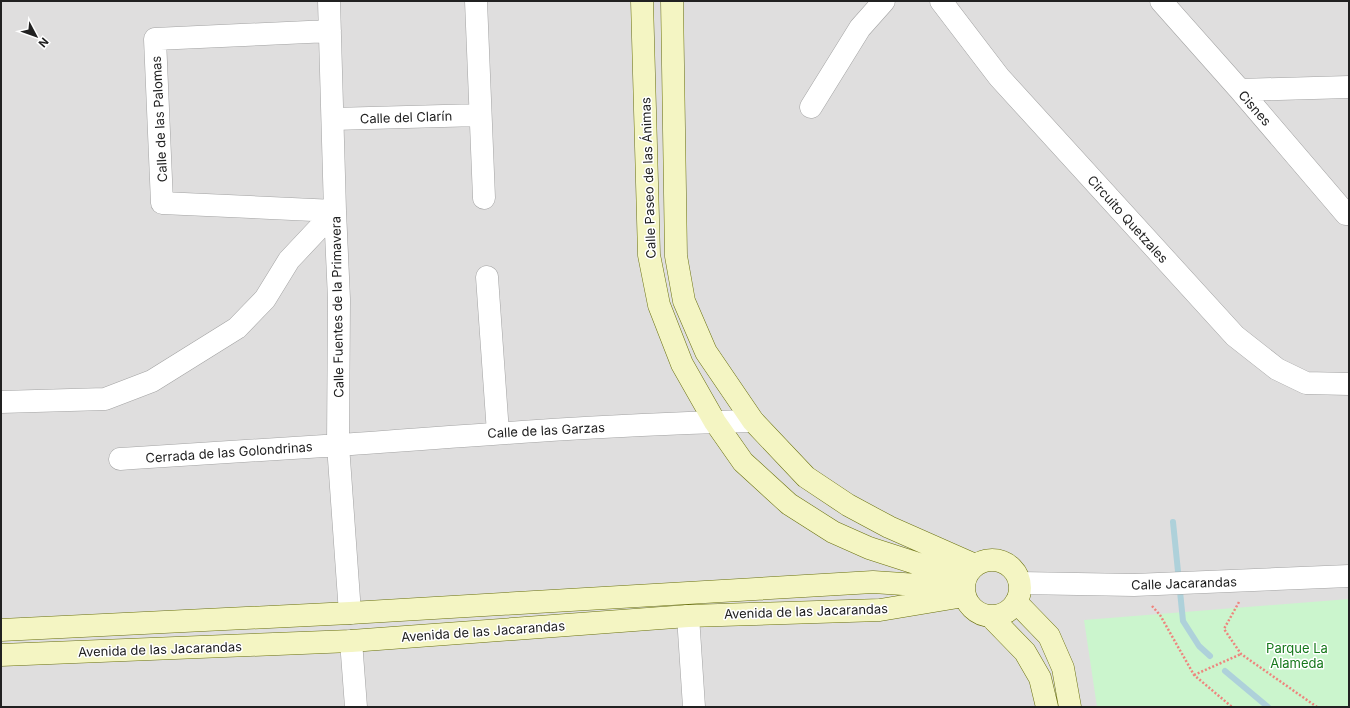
<svg xmlns="http://www.w3.org/2000/svg" width="1350" height="708" viewBox="0 0 1350 708" font-family="Inter,sans-serif">
  <style>
    .residential { fill: #dfdede }
    .park { fill: #cbf5cd }
    .lines { fill: none; stroke-linecap: round; stroke-linejoin: round }
    .stream { stroke: #aed1da; stroke-width: 6 }
    .street-casing { stroke: #a2a2a2; stroke-width: 23 }
    .secondary-casing { stroke: #6a710f; stroke-width: 23 }
    .path { stroke: #ee847d; stroke-width: 2.5; stroke-dasharray: 2 2; stroke-linecap: butt }
    .street { stroke: #fff; stroke-width: 22 }
    .secondary { stroke: #f4f5c3; stroke-width: 22 }
    .labels { text-anchor: middle; stroke-width: 3; stroke-linejoin: round; paint-order: stroke }
    .street-label { font-size: 13px; fill: #212121; stroke: #fff }
    .park-label { font-size: 13px; fill: #16781b; stroke: #fff }
  </style>
  <rect width="100%" height="100%" fill="#f1eee9"/>
  <path class="residential" d="M1,1H1349V707H1Z"/>
  <path class="park" d="M1349,599V707H1097L1084,620Z"/>
  <g class="lines">
    <path class="stream" d="M1173,522L1183,621L1199,646L1210,656
      M1225,671L1268,707"/>
    <g class="street-casing">
      <path id="street" d="M329,1L335,211L339,299L338,445L350,613
        M476,1L484,198
        M941,1L999,77L1235,336L1277,369L1306,383L1349,384
        M1161,1L1240,90L1346,214H1349
        M330,31L155,39L162,203L335,211
        M1240,90L1349,87
        M811,107L860,28L884,1
        M333,119L480,115
        M487,277L498,433
        M1,402L105,399L152,381L237,328L265,299L289,260L335,211
        M120,459C193,454 266,450 340,445C477,435 615,424 753,421
        M1020,583L1134,585L1349,576
        M688,616L694,707
        M351,641L356,707"/>
    </g>
    <g class="secondary-casing">
      <path id="secondary" d="M642,1L649,255L659,305L682,364L715,422L743,462L789,504L833,532L869,548L965,579
        M672,1L676,256L684,301L706,352L753,421L806,477L848,505L889,527L975,565
        M964 588a28 28 0 1 1 56 0a28 28 0 1 1-56 0Z
        M1016,602L1049,636L1063,668L1070,707
        M991,617L1025,652L1040,678L1047,707
        M1,630L350,613L873,582L963,588
        M1,655L351,641L688,616L880,610L964,596"/>
    </g>
    <path class="path" d="M1239,602L1224,629L1241,654L1317,707
      M1152,606L1160,615L1194,675L1232,707
      M1194,675L1241,654"/>
    <use href="#street" class="street"/>
    <use href="#secondary" class="secondary"/>
  </g>
  <g class="labels">
    <g class="street-label">
      <text transform="translate(1255 108) rotate(49)" y="5">Cisnes</text>
      <text transform="translate(406 117) rotate(-2)" y="5">Calle del Clarín</text>
      <text transform="translate(159 119) rotate(-93)" y="5">Calle de las Palomas</text>
      <text transform="translate(648 178) rotate(-92)" y="5">Calle Paseo de las Ánimas</text>
      <text transform="translate(1128 219) rotate(48)" y="5">Circuito Quetzales</text>
      <text transform="translate(337 307) rotate(-91)" y="5">Calle Fuentes de la Primavera</text>
      <text transform="translate(546 430) rotate(-3)" y="5">Calle de las Garzas</text>
      <text transform="translate(229 452) rotate(-4)" y="5">Cerrada de las Golondrinas</text>
      <text transform="translate(1184 583) rotate(-2)" y="5">Calle Jacarandas</text>
      <text transform="translate(806 611) rotate(-2)" y="5">Avenida de las Jacarandas</text>
      <text transform="translate(483 631) rotate(-4)" y="5">Avenida de las Jacarandas</text>
      <text transform="translate(160 649) rotate(-2)" y="5">Avenida de las Jacarandas</text>
    </g>
    <g class="park-label">
      <text x="1297" y="653">Parque La<tspan x="1297" dy="15">Alameda</tspan></text>
    </g>
  </g>
  <rect width="1350" height="708" fill="none" stroke="#212121" stroke-width="4"/>
  <g transform="translate(36 36) rotate(131)" stroke="#ffffff" stroke-width="3" paint-order="stroke">
  <path d="M0-3L7 15L0 10L-7 15Z" fill="#212121"/>
  <text y="-6" font-size="11" font-weight="bold" text-anchor="middle" fill="#212121">N</text>
  </g>
</svg>
